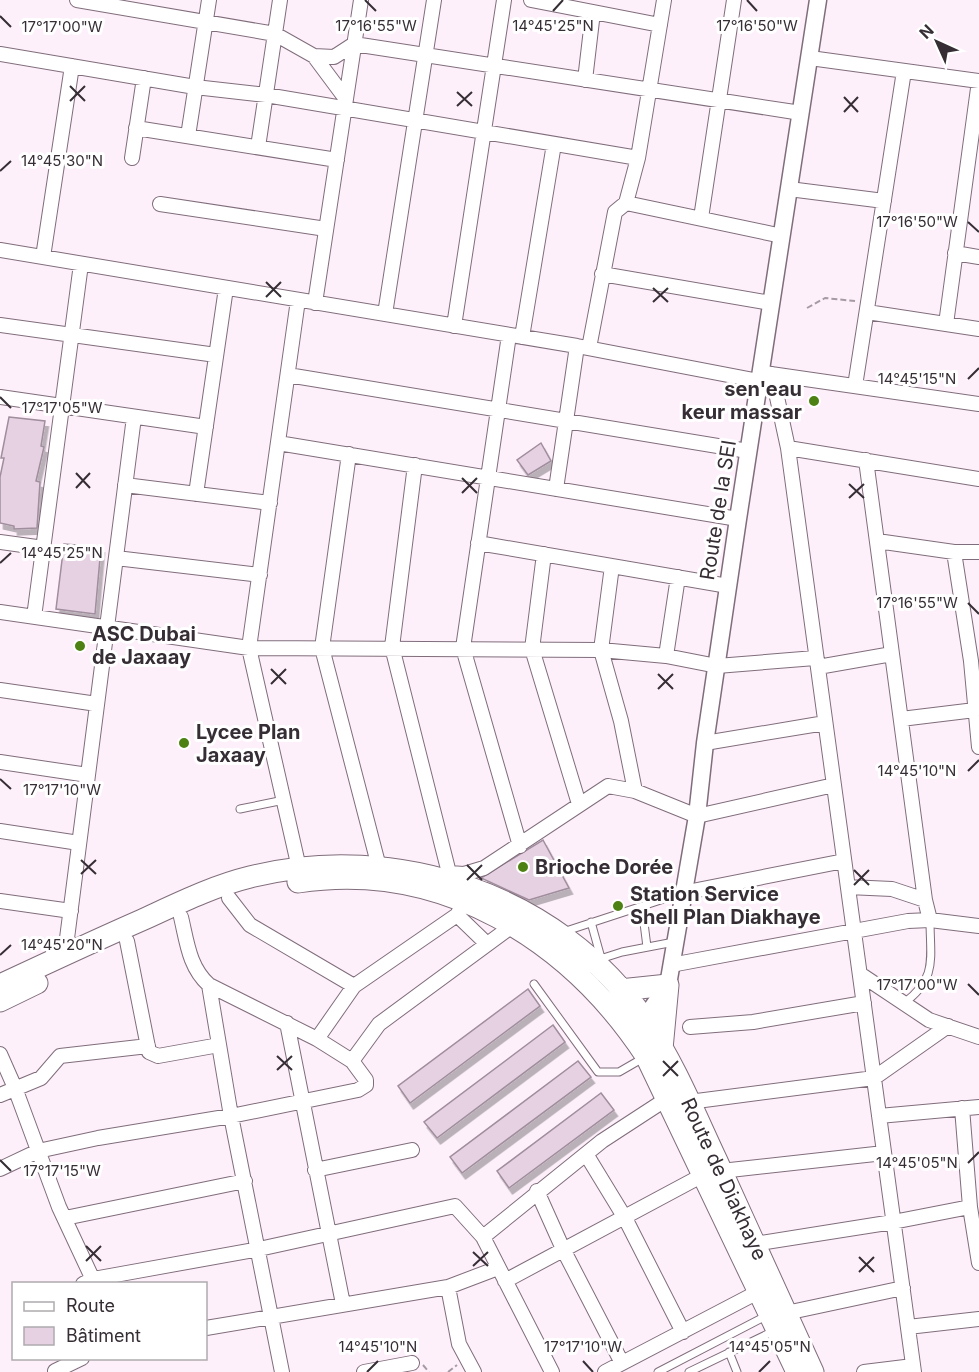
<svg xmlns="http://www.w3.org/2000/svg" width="979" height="1372" viewBox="0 0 979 1372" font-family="Inter,sans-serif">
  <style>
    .building { fill: #e6d1e2; stroke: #a08d9d; stroke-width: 1.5; filter: url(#shadow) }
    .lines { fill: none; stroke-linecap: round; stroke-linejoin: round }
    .service-casing { stroke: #806d7c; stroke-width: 9 }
    .minor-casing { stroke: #806d7c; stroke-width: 16 }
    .tertiary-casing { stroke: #806d7c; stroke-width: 19 }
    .primary-casing { stroke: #806d7c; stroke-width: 23 }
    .path { stroke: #a69ba4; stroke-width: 2; stroke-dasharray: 6 3; stroke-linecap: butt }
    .service { stroke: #fff; stroke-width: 7 }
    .minor { stroke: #fff; stroke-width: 14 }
    .tertiary { stroke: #fff; stroke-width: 16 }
    .primary { stroke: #fff; stroke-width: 21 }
    .ticks { fill: none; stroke: #362e35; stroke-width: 2 }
    .poi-dot { fill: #4e8113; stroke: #fff; stroke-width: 2 }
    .labels { text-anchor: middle; stroke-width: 6; stroke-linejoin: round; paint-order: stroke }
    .poi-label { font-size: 20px; font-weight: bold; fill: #362e35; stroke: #fff; text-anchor: start }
    .street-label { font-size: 20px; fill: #362e35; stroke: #fff }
    .ticks-label { font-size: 15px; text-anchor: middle; fill: #362e35; stroke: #fff; stroke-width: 6; stroke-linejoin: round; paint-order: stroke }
  </style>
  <defs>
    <filter id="shadow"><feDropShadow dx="3.5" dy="6" stdDeviation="0" flood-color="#0004"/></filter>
  </defs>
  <rect width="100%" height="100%" fill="#fdf0fa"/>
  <path class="building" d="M9,417L45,421L41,446L44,447L36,481L40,482L37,528L14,529V526L0,523V477L4,458H1Z
    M541,443L551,461L528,475L517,460Z
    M64,544L101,547L95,614L56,609Z
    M543,840L569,888L529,900L481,878Z
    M528,989L540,1006L410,1103L398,1086Z
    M553,1025L565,1042L437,1138L424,1122Z
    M578,1061L591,1077L462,1173L450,1157Z
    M601,1093L614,1110L509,1188L497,1171Z"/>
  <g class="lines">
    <g class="service-casing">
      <path id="service" d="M240,809L284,800
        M642,907L647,947
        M591,922L601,958
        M563,932L682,893
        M597,960L622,952L674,942
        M534,984L598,1072H619L645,1057
        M904,1003C938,978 930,958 930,920
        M729,1352L737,1372
        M658,1372L766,1316
        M689,1372L776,1330"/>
    </g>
    <g class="minor-casing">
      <path id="minor" d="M77,0L275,34L314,56L334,57L354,44L801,113
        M531,0L660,25
        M0,54L195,87L266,95L638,158
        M314,56L346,99
        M810,58L979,81
        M585,80L593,12
        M136,128L337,160
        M188,136L209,0
        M258,147L280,0
        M132,158L144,78
        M789,189L884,201
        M626,203L782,236
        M160,204L326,229
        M701,218L734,0
        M0,250L577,346L759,381
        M955,253L979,257
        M43,257L72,66
        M602,274L771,303
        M298,300L249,648L299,868
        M315,303L361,0
        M867,312L979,329
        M385,314L434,0
        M946,324L979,81
        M0,325L216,355
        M454,326L504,0
        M509,335L463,648L520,846
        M522,337L554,144
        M589,348L615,212L626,203L638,158L664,0
        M764,373L979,404
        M772,374L788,448L914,1372
        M288,375L748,451
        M855,386L904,71
        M0,397L206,427
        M278,443L738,519
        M788,448L979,479
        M349,454L322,648L379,867
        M866,460L925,900L930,920
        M415,465L392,647L449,873L447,880
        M125,485L270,503
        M556,489L577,346
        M196,494L226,288
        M877,541L954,552H979
        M0,542L44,548
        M478,543L728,586
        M954,552L971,661L979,747
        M544,554L532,649L579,804
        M116,558L260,575
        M612,566L601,650L621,721L635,791
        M0,612L249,648L601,650L666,656L717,666L815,658
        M34,617L81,264
        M666,656L678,577
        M818,667L892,654
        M0,690L97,704
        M901,719L975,710
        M705,743L825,723
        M0,762L88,775
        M0,831L79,843
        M449,873L464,874L484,868L608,786L635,791L697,816L834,785
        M848,887L892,889L925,900
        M682,893L844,861
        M229,898L250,925L354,986
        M0,901L71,911
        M457,915L486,943
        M127,941L149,1052L158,1056L219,1045
        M65,954L134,417
        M671,965L908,921L930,920L979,926
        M860,974L929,1020L979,1037
        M209,985L231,1116L282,1372
        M287,1023L343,1304
        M690,1027L753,1022L864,1003
        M317,1039L354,986L457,915L465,901
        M0,1054L15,1088L59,1207L95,1284
        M352,1061L379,1024L512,926
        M0,1095L41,1078L60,1056L148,1046
        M689,1102L874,1078L948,1026
        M962,1108L970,1207
        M879,1116L979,1107
        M586,1154L625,1218L683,1332
        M0,1169L38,1151L98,1138L231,1116L358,1090L366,1085V1080L352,1061L317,1039L209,985C189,967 187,942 181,917
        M315,1170L412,1150
        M721,1171L884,1153
        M537,1191L563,1249L622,1363
        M65,1218L245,1181
        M483,1237L602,1141L668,1098
        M754,1244L893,1222L970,1207L979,1263
        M505,1281L703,1175
        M83,1284L93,1279L259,1249L455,1206L483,1237L552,1372
        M448,1287L459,1344L474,1372
        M786,1313L903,1288
        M908,1327L979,1319
        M206,1328L448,1287L498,1268
        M55,1371L82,1358
        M364,1372L412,1363
        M605,1372L758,1292
        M864,1372L913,1366"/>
    </g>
    <g class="tertiary-casing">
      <path id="tertiary" d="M635,1026L644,1019L668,985L697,816L705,743L738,519L818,0"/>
    </g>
    <g class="primary-casing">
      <path id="primary" d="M298,882C442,860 569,939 646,1056L797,1372
        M0,985C47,963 94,941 142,920C177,904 213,886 250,877C395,840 560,895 645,1020C674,1063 694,1112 716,1159C748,1230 781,1301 813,1372
        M620,990L668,985L662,1049
        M0,1001L37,983"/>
    </g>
    <path class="path" d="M807,308L825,298L855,301
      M423,1365L429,1372
      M448,1372L457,1365"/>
    <use href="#service" class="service"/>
    <use href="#minor" class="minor"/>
    <use href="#tertiary" class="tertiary"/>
    <use href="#primary" class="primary"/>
  </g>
  <path class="ticks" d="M365,0L376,11M747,0L757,11M553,11L563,0M0,16L11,27M70,86L85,101M457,92L472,106M844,97L858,112M70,101L85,86M457,106L472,92M844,112L858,97M0,171L11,161M968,222L979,232M266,282L281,297M653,288L668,302M266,297L281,282M653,302L668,288M968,379L979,368M0,397L11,408M76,473L90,488M462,478L477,493M849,484L864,498M76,488L90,473M462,493L477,478M849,498L864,484M0,563L11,553M968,603L979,614M271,669L286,684M658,674L673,689M271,684L286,669M658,689L673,674M968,771L979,760M0,779L11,789M81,860L96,874M467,865L482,880M854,870L869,885M81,874L96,860M467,880L482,865M854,885L869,870M0,955L11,945M968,984L979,995M277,1056L292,1070M663,1061L678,1076M277,1070L292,1056M663,1076L678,1061M0,1160L11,1171M968,1163L979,1152M86,1246L101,1261M473,1252L488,1266M859,1257L874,1272M86,1261L101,1246M473,1266L488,1252M859,1272L874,1257M583,1361L593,1372M367,1372L378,1361M759,1372L770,1361"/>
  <g class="poi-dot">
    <circle cx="814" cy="401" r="6"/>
    <circle cx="80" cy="646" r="6"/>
    <circle cx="184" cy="743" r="6"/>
    <circle cx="523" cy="867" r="6"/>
    <circle cx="618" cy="906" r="6"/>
  </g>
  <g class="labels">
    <g class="poi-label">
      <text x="802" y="396" text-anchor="end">sen'eau<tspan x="802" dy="23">keur massar</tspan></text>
      <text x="92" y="641">ASC Dubai<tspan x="92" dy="23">de Jaxaay</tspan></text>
      <text x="196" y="739">Lycee Plan<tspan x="196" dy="23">Jaxaay</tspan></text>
      <text x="535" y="874">Brioche Dorée</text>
      <text x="630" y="901">Station Service<tspan x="630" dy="23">Shell Plan Diakhaye</tspan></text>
    </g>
    <g class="street-label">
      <text transform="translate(718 510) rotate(-81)" y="7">Route de la SEI</text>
      <text transform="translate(724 1179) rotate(65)" y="7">Route de Diakhaye</text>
    </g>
  </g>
  <g class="ticks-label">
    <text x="376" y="31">17°16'55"W</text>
    <text x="553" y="31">14°45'25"N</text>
    <text x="757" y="31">17°16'50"W</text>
    <text x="62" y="32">17°17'00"W</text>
    <text x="62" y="166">14°45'30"N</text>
    <text x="917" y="227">17°16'50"W</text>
    <text x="917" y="384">14°45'15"N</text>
    <text x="62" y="413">17°17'05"W</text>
    <text x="62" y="558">14°45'25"N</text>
    <text x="917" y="608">17°16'55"W</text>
    <text x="917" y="776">14°45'10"N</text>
    <text x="62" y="795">17°17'10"W</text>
    <text x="62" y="950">14°45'20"N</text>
    <text x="917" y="990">17°17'00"W</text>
    <text x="917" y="1168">14°45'05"N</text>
    <text x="62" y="1176">17°17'15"W</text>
    <text x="378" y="1352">14°45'10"N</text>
    <text x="770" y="1352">14°45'05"N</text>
    <text x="583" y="1352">17°17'10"W</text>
  </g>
  <rect x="12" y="1282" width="195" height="78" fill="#ffffff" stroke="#afabae" stroke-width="1.5"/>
  <rect x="24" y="1302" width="30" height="9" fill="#ffffff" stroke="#afabae" stroke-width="1.5"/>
  <text x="66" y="1312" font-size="18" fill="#362e35">Route</text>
  <rect x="24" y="1327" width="30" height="18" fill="#e6d1e2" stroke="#afabae" stroke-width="1.5"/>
  <text x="66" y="1342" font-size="18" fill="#362e35">Bâtiment</text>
  <g transform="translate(937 42) rotate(315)" stroke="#ffffff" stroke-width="4.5" paint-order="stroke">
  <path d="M0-4.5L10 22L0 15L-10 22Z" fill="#362e35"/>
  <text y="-9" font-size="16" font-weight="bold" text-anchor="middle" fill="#362e35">N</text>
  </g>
</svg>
